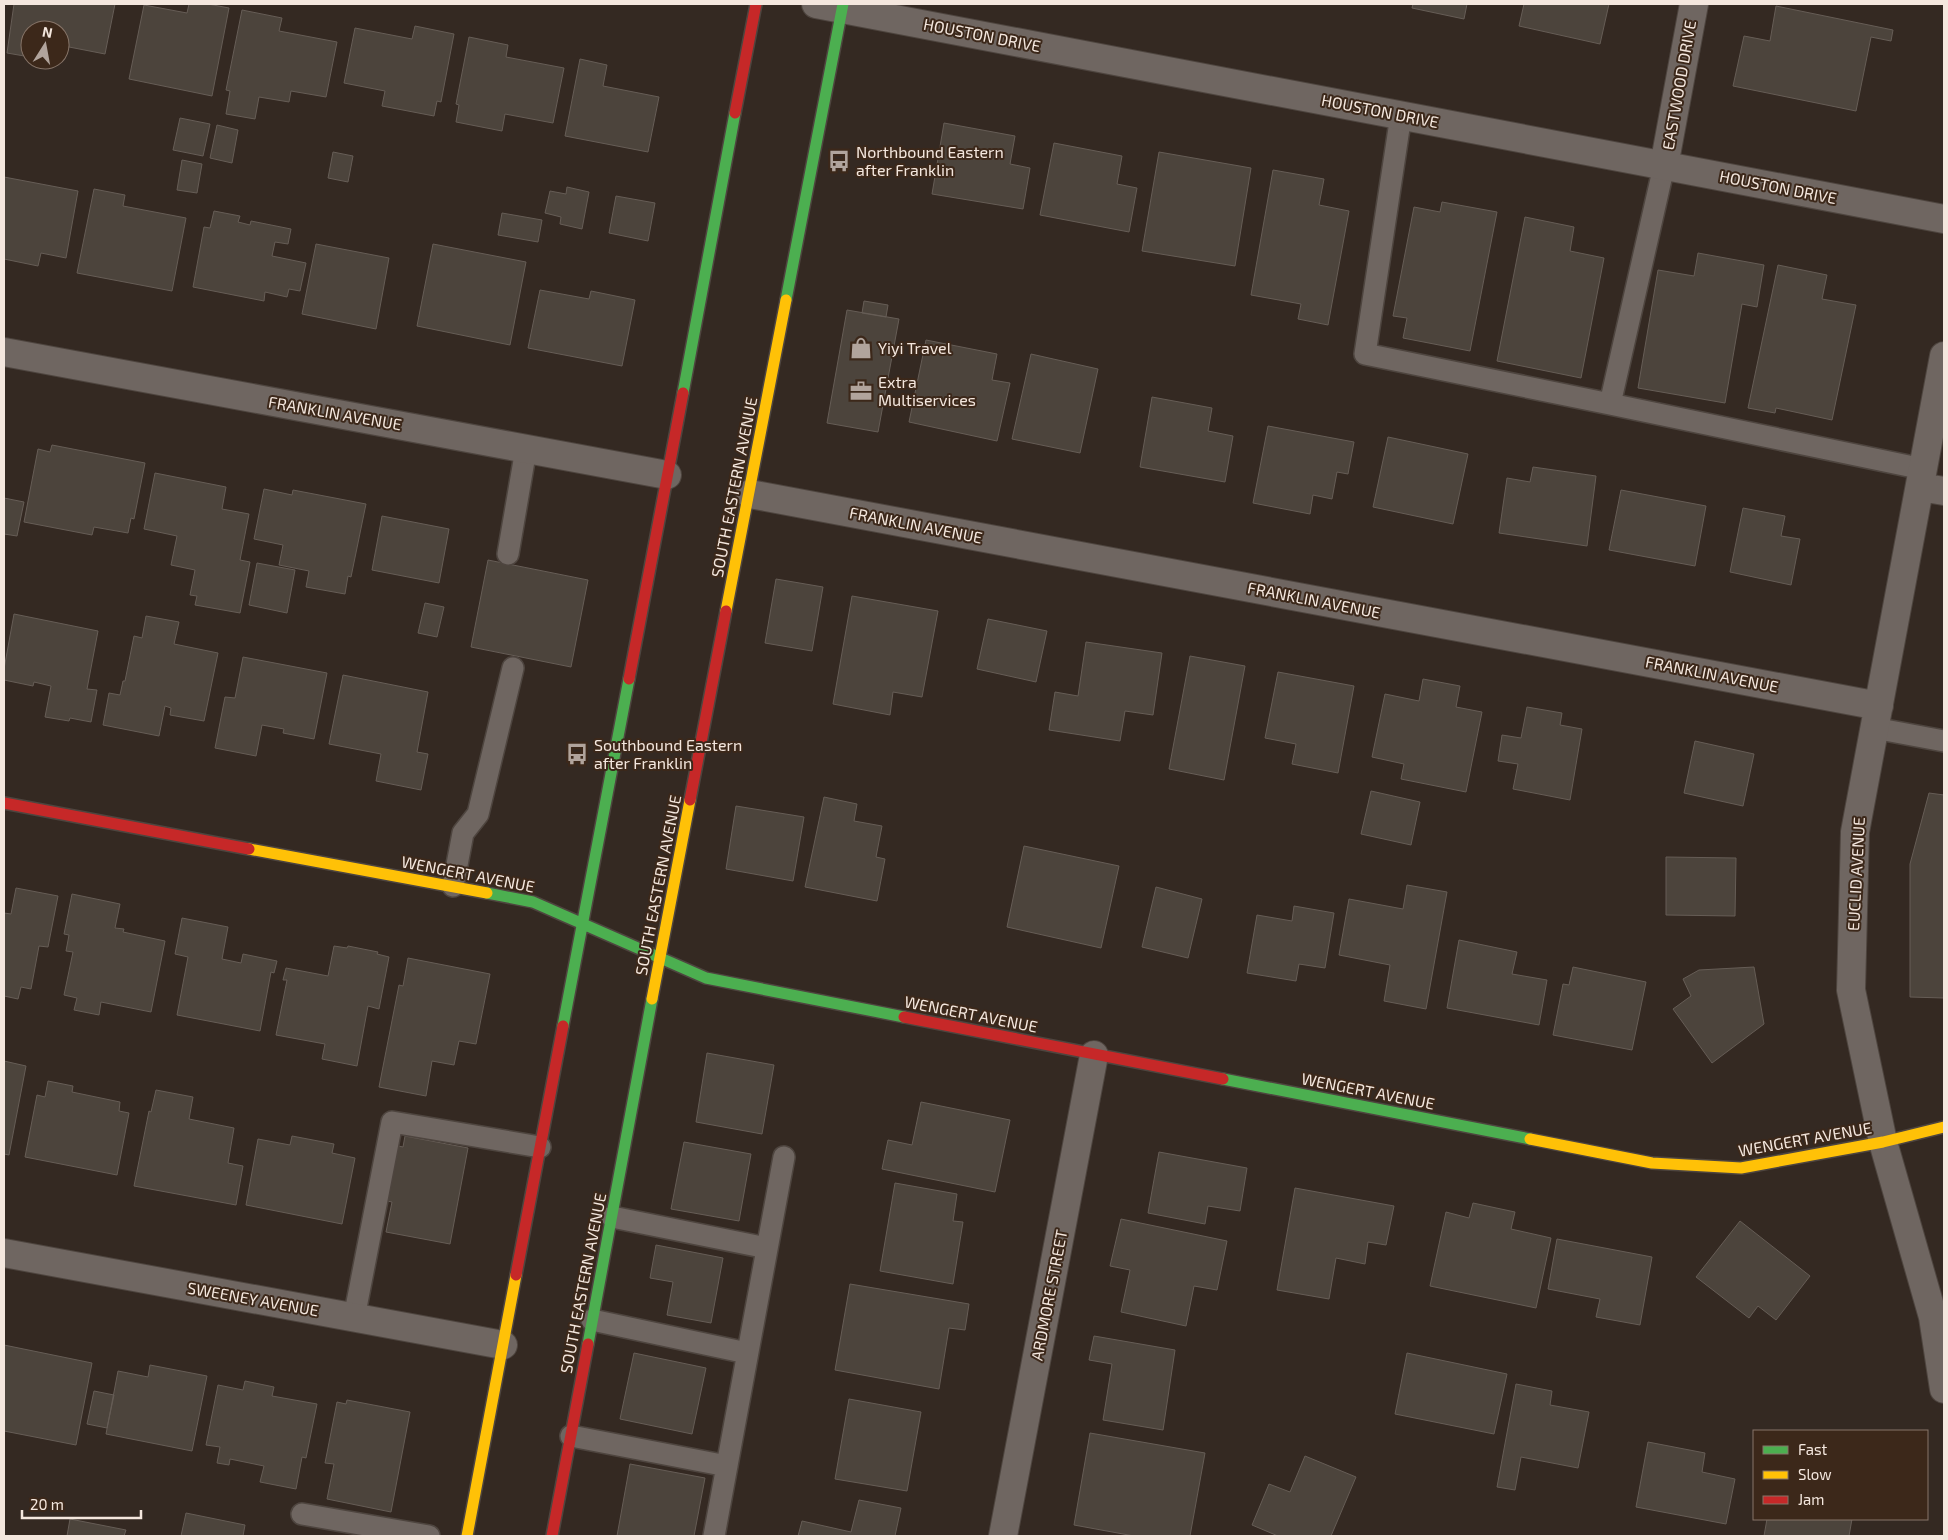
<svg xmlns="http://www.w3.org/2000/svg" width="1948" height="1540" viewBox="0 0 1948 1540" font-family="'Exo 2',sans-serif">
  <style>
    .building { fill: #4c443c; stroke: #665d56 }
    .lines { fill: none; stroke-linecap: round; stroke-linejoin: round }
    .lane-casing { stroke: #4e453f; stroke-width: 24 }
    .street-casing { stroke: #4e453f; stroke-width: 30 }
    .fast-casing { stroke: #4e453f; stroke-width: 14 }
    .slow-casing { stroke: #4e453f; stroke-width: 14 }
    .jam-casing { stroke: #4e453f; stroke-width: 14 }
    .lane { stroke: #6f6661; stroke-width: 21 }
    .street { stroke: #6f6661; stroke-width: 28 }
    .fast { stroke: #4caf50; stroke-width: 11 }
    .slow { stroke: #ffc107; stroke-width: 11 }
    .jam { stroke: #c62828; stroke-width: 11 }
    .labels { text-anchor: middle; stroke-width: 4; stroke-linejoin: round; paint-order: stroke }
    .street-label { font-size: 16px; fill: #f4e7de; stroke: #3c281a }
    .poi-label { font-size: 16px; fill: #f4e7de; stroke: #3c281a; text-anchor: start }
  </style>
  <rect width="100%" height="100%" fill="#342922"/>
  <path class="building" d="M14,4H115L105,54L64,46L60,63L43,60H60V30H30V57L7,53Z
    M189,4H208L229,8L212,96L129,79L144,5L187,13Z
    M1413,4H1467L1464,19L1412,8Z
    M1524,4H1609L1600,44L1519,26Z
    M1776,6L1893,30L1891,41L1871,37L1856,111L1733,86L1744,36L1770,41Z
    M242,10L282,18L279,31L337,42L326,97L291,91L289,102L259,97L255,119L226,114L230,91L226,90Z
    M415,26L454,34L441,102L437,101L434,116L382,106L385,91L344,83L355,28L412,39Z
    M469,37L508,45L506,57L564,68L553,123L505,114L502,131L456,122L459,105L456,104Z
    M580,59L607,65L603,86L659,97L648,152L565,136Z
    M180,118L210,124L203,156L173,150Z
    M944,123L1015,136L1010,164L1030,168L1023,209L932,194Z
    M217,125L238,130L232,163L210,158Z
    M1054,143L1122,156L1117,184L1137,188L1129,232L1040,215Z
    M333,152L353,156L348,182L328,178Z
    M1159,152L1251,168L1235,266L1142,251Z
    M182,160L202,164L197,193L177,190Z
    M1273,170L1324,179L1319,205L1349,211L1328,325L1298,319L1301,304L1251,295Z
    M4,177L78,191L66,258L41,253L38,266L4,259Z
    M567,187L589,192L582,229L560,224L561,217L545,213L550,191L566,194Z
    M94,189L125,195L123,206L186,218L172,291L77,273Z
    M616,196L655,203L648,241L609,233Z
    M1442,202L1497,212L1470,351L1403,338L1407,318L1393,316L1414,207L1440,212Z
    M214,211L240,216L238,222L250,225L251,221L291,229L288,244L275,242L272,256L306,263L300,291L289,289L287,297L265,292L264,301L193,287L204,227L210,228Z
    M502,213L542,220L538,242L498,235Z
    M1525,217L1574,227L1570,251L1604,258L1581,378L1497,361Z
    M316,244L389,258L376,329L302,314Z
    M433,244L526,262L510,345L417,326Z
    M1698,253L1764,265L1757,307L1742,304L1725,403L1638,388L1658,270L1694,276Z
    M1778,265L1827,275L1822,299L1856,305L1832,420L1776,408L1775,413L1748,408Z
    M540,290L589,299L591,291L635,300L622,366L528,348Z
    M864,301L888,305L886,317L862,313Z
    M847,310L899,319L878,432L827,423Z
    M926,340L997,354L992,380L1010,383L997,441L909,422Z
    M1031,354L1098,369L1080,453L1012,439Z
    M1152,397L1212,408L1208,431L1233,436L1225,482L1140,467Z
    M1268,426L1354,442L1348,474L1337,472L1332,499L1313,495L1310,514L1253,503Z
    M1388,437L1468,454L1453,524L1373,507Z
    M52,445L145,463L134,519L131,518L128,533L94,527L92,535L24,522L38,449L50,452Z
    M1533,467L1596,476L1587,546L1499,533L1507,478L1530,482Z
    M155,473L226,487L222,509L249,514L240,560L250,562L240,613L195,605L197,596L190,595L195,570L171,565L177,536L144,529Z
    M264,489L292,495L293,490L366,504L351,577L348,576L345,594L306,587L309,571L279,565L283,545L254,539Z
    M1621,490L1706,506L1695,566L1609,550Z
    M4,498L24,502L17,536L4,534Z
    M1743,508L1785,516L1781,536L1800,539L1791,585L1730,572Z
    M382,516L449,529L439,583L372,570Z
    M488,560L588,580L571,667L471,647Z
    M257,563L295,570L287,613L249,605Z
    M776,579L823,587L812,651L765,643Z
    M852,596L938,611L922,697L893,692L890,715L833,704Z
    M425,603L444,607L437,637L418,633Z
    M14,614L98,631L87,689L97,690L91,722L70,718L69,721L45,717L51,686L34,682L33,686L4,680V669Z
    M146,616L179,622L174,644L218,653L204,721L170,715L171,708L165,706L159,736L103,725L109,693L120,695L123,681H125L134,636L142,638Z
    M988,619L1047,631L1036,682L977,669Z
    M1086,642L1162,653L1153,715L1125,711L1120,741L1049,730L1055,692L1078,696Z
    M1190,656L1245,666L1224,780L1169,769Z
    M243,657L327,673L314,739L283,733L284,729L262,725L256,756L215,748L225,697L235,698Z
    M1278,672L1354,686L1338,773L1292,764L1296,744L1265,738Z
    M343,675L428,692L417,752L428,754L421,790L376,781L381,754L329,744Z
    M1423,679L1460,686L1456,707L1482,712L1466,792L1401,779L1404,764L1372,757L1385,694L1419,701Z
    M1527,707L1562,713L1560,725L1582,729L1570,800L1513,789L1518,764L1498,761L1502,735L1521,738Z
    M1695,741L1754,754L1743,806L1684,793Z
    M1371,791L1420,802L1411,845L1361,834Z
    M1929,793L1944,795V998L1910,997V864Z
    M824,797L857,804L854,821L882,826L876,857L885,859L877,901L805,887Z
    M736,806L804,817L793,881L726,869Z
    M1024,846L1119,866L1101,948L1007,927Z
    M1666,857L1736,858L1735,916L1666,915Z
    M1407,885L1447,892L1426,1009L1384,1001L1390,965L1339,955L1349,899L1403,909Z
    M1156,887L1202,899L1188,958L1142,947Z
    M16,888L58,896L48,947L39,946L31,989L21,987L18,999L4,996V913L11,914Z
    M72,894L120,904L115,928L124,929L123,932L165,941L151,1012L101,1002L99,1015L74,1010L77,998L64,995L73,952L66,951L69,935L64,934Z
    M1294,906L1334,913L1325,968L1299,964L1296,981L1247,973L1257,915L1292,921Z
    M182,918L228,927L222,959L241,963L243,954L277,961L274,973L271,972L260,1031L177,1015L188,957L175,954Z
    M1459,940L1517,952L1512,974L1547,980L1539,1025L1447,1008Z
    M334,946L347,948L348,946L378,952L377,954L389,957L379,1009L368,1006L357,1066L322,1059L325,1044L276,1035L287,980H283L286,968L328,976Z
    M408,958L490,974L476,1044L459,1041L454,1065L432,1061L426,1096L379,1087L399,985L403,986Z
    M1573,967L1646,982L1632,1050L1553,1035L1563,984L1569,985Z
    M1754,967L1764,1024L1712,1063L1673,1009L1691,996L1683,979L1699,970Z
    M707,1053L774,1065L762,1134L696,1122Z
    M4,1061L26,1066L9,1155L4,1154Z
    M48,1081L73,1086L72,1092L120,1102L119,1111L129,1113L117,1175L25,1157L37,1095L45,1097Z
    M156,1090L193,1097L189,1119L234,1128L228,1163L243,1166L236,1205L134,1186L149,1111L151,1112Z
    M921,1102L1010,1120L995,1192L882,1169L888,1140L912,1145Z
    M292,1136L334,1144L332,1153L355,1158L342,1224L246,1205L258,1139L290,1145Z
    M405,1136L468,1148L450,1244L386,1232L392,1202L383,1200L394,1145L403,1147Z
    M684,1142L751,1154L739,1221L671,1209Z
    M1159,1152L1247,1168L1240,1211L1208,1206L1205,1224L1148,1213Z
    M895,1183L957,1194L953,1221L963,1222L953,1284L880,1271Z
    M1295,1188L1394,1206L1386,1245L1368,1242L1365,1264L1336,1258L1329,1299L1277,1290Z
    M1473,1203L1515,1212L1511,1229L1551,1238L1536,1308L1430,1286L1446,1212L1469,1218Z
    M1121,1219L1227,1241L1217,1290L1194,1286L1186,1326L1121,1312L1130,1270L1110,1266Z
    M1740,1221L1810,1276L1776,1320L1758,1306L1749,1318L1696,1277Z
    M1557,1239L1652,1257L1640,1325L1596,1317L1600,1299L1548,1289Z
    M656,1245L723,1258L711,1323L667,1315L673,1282L650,1278Z
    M850,1284L969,1304L965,1330L949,1328L939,1389L835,1370Z
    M1094,1336L1175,1350L1163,1430L1103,1420L1112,1364L1089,1360Z
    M4,1345L92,1363L76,1445L4,1431Z
    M634,1353L706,1368L692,1434L620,1419Z
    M1407,1353L1507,1374L1494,1434L1395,1414Z
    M150,1365L207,1376L192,1451L106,1434L118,1371L148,1377Z
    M245,1381L274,1387L272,1396L317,1404L306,1458L302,1457L296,1489L260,1482L264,1466L230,1459L229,1465L217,1463L220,1447L206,1445L218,1385L243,1390Z
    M1516,1384L1552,1391L1550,1405L1589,1412L1578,1468L1521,1457L1515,1490L1497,1487Z
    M94,1391L114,1395L107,1428L87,1424Z
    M849,1399L921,1412L907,1491L835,1479Z
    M347,1400L410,1412L391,1512L327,1499L334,1464L325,1463L337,1402L346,1404Z
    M1090,1433L1205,1453L1190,1536H1134L1074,1525Z
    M1648,1442L1705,1453L1702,1472L1735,1479L1726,1524L1636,1507Z
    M1305,1456L1356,1477L1331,1536H1278L1252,1525L1269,1484L1290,1492Z
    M630,1464L705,1478L694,1536H617Z
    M859,1500L901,1508L895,1536H798L802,1521L851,1532Z
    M186,1513L245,1525L243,1536H181Z
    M70,1519L126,1530L124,1536H67Z
    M1767,1519H1852L1849,1536H1764Z"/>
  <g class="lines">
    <g class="lane-casing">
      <path id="lane" d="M1401,115L1365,354L1610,404
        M1664,166L1610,404L1923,469
        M508,554L526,449
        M1874,728L1944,741
        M453,886L463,833L478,814L513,668
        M612,1217L767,1248
        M354,1318L392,1122L540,1147
        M592,1320L747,1353
        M571,1436L727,1466
        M302,1514L429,1536
        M714,1536L784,1157"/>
    </g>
    <g class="street-casing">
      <path id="street" d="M816,4L1944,219
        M1664,166L1694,4
        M4,352L667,475
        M1944,356L1855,832L1851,990L1883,1142L1933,1317L1944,1389
        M1920,487L1944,491
        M750,494L1879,706
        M4,1253L503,1345
        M1003,1536L1094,1055"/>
    </g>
    <g class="fast-casing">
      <path id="fast" d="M786,300L843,4
        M683,393L735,113
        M487,893L533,902L706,978L904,1017
        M563,1026L629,679
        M1223,1079L1530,1139
        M588,1344L652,999"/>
    </g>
    <g class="slow-casing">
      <path id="slow" d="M726,611L786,300
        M249,849L487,893
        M652,999L690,800
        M1530,1139L1652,1163L1741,1168L1883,1142L1944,1127
        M467,1536L516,1275"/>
    </g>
    <g class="jam-casing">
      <path id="jam" d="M735,113L756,4
        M629,679L683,393
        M690,800L726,611
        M4,803L249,849
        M904,1017L1223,1079
        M516,1275L563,1026
        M552,1536L588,1344"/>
    </g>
    <use href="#lane" class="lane"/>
    <use href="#street" class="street"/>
    <use href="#fast" class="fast"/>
    <use href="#slow" class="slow"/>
    <use href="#jam" class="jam"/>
  </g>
  <defs>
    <g id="bus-bare" transform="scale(1.725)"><path d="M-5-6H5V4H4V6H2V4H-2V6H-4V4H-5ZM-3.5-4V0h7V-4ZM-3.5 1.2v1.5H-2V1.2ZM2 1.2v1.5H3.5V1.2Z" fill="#b1a49c" stroke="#3c281a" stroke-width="2.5" paint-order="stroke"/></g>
    <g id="shop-bare" transform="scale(1.725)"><path d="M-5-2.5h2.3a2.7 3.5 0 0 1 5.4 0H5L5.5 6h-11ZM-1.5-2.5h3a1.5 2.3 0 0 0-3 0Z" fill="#b1a49c" stroke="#3c281a" stroke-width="2.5" paint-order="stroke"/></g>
    <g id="office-bare" transform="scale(1.725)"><path d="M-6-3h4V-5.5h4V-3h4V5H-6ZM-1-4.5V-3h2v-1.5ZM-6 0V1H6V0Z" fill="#b1a49c" stroke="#3c281a" stroke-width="2.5" paint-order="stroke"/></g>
  </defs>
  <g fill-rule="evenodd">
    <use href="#bus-bare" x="839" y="161"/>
    <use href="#shop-bare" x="861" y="348"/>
    <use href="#office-bare" x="861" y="391"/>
    <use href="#bus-bare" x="577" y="754"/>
  </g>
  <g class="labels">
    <g class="street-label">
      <text transform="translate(982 35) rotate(11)" y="6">HOUSTON DRIVE</text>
      <text transform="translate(1679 85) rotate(-80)" y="6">EASTWOOD DRIVE</text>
      <text transform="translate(1380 111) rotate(11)" y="6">HOUSTON DRIVE</text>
      <text transform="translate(1778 187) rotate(11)" y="6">HOUSTON DRIVE</text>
      <text transform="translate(335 413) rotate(10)" y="6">FRANKLIN AVENUE</text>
      <text transform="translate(734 487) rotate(-79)" y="6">SOUTH EASTERN AVENUE</text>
      <text transform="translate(916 525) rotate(11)" y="6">FRANKLIN AVENUE</text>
      <text transform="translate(1314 600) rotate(11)" y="6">FRANKLIN AVENUE</text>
      <text transform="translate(1712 674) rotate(11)" y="6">FRANKLIN AVENUE</text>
      <text transform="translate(468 874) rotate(11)" y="6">WENGERT AVENUE</text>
      <text transform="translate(1856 874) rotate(-87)" y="6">EUCLID AVENUE</text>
      <text transform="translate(658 885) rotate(-79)" y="6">SOUTH EASTERN AVENUE</text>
      <text transform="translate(971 1014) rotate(11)" y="6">WENGERT AVENUE</text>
      <text transform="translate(1368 1091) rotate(11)" y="6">WENGERT AVENUE</text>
      <text transform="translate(1805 1139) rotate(-10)" y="6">WENGERT AVENUE</text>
      <text transform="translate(583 1283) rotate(-79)" y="6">SOUTH EASTERN AVENUE</text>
      <text transform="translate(1049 1295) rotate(-79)" y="6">ARDMORE STREET</text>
      <text transform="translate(253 1299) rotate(10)" y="6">SWEENEY AVENUE</text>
    </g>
    <g class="poi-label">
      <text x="856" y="158">Northbound Eastern<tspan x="856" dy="18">after Franklin</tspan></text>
      <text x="878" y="354">Yiyi Travel</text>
      <text x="878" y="388">Extra<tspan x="878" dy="18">Multiservices</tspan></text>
      <text x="594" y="751">Southbound Eastern<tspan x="594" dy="18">after Franklin</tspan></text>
    </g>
  </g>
  <rect width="1948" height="1540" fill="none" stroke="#f4e7de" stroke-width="10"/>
  <rect x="1753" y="1430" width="175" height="90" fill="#3c281a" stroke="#867468"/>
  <rect x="1763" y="1446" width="25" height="8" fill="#4caf50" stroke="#867468"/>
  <text x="1798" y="1455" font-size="15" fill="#f4e7de">Fast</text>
  <rect x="1763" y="1471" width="25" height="8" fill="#ffc107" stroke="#867468"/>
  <text x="1798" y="1480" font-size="15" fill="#f4e7de">Slow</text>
  <rect x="1763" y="1496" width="25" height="8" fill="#c62828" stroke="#867468"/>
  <text x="1798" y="1505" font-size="15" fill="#f4e7de">Jam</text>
  <g transform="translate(45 45) rotate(11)"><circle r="24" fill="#3c281a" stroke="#867468"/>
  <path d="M0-4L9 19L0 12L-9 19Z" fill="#b1a49c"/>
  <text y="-8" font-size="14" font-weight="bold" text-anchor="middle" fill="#f4e7de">N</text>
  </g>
  <path d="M22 1510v8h119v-8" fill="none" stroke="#f4e7de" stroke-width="2.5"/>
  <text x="30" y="1510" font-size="15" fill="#f4e7de" stroke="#3c281a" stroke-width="4" paint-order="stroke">20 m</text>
</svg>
